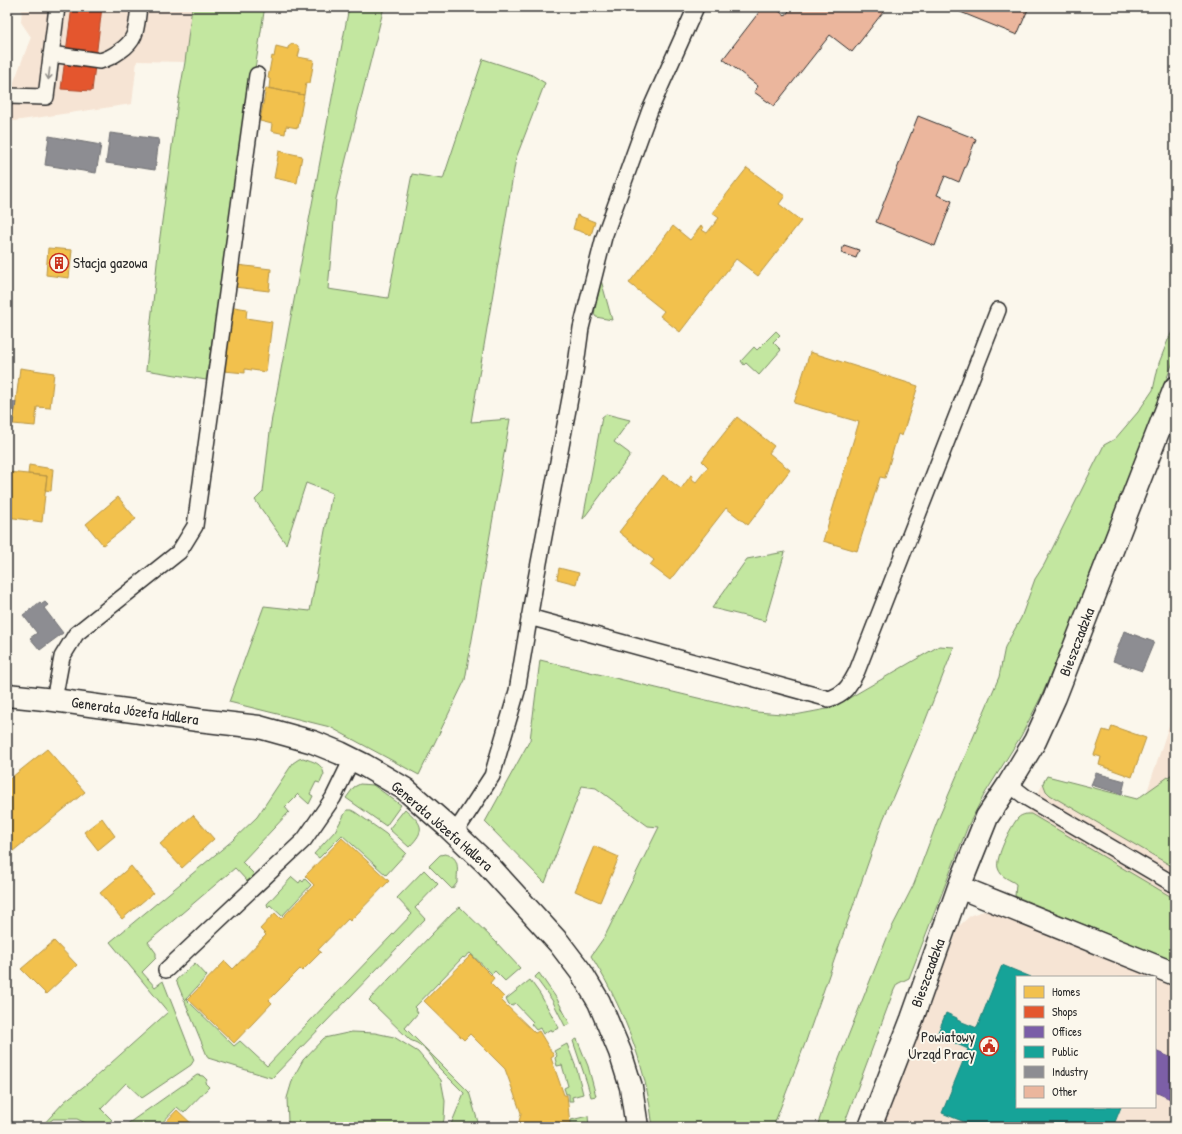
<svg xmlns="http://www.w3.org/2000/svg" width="1182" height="1134" viewBox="0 0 1182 1134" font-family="'Patrick Hand',sans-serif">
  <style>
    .built { fill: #f6e4d4; fill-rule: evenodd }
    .green { fill: #c3e7a0; stroke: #778966 }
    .homes { fill: #f2c14e; stroke: #b69444 }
    .shops { fill: #e4572e; stroke: #ac4a2d }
    .offices { fill: #7b5ea7; stroke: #634f82 }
    .public { fill: #17a398; stroke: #1d7f77 }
    .industry { fill: #8d8d92; stroke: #707073 }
    .building { fill: #ebb69d; stroke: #2b2b2b }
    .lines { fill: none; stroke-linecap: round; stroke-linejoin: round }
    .lane-casing { stroke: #2b2b2b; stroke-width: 18 }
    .street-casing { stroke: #2b2b2b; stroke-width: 25 }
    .lane { stroke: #fbf7ec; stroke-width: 15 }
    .street { stroke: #fbf7ec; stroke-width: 22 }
    .oneway { stroke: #93918c }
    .labels { text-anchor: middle; stroke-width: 4; stroke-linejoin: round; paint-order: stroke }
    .poi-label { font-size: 15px; fill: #2b2b2b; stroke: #fbf7ec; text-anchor: start }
    .street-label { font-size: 15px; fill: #2b2b2b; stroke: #fbf7ec }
  </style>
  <rect width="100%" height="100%" fill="#fbf7ec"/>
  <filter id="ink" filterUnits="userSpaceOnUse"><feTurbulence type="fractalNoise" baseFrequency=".025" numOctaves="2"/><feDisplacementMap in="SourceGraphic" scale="8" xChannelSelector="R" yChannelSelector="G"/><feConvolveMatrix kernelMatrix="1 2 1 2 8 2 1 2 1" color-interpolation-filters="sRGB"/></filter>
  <g filter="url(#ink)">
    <path class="built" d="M22,7H192L185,62L137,61L132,104L7,122V100L31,37L21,22Z
      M1175,707V1127H880L959,926L971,915L984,911L992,912L1015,921L1024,900L1015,896L1016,884L1005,878L1001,874L998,868L997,862L1006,840L1017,819L1021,815L1027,814L1047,776L1138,799L1147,792ZM1017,977H1155V1107H1017Z"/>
    <path class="green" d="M192,7H266L264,12L206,380L146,370L159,244L177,108L185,62Z
      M349,7H384L336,199L328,289L388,298L412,174L443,179L483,59L532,75L545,83L516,158L471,422L510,419L465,680L419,775L330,727L229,702L264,606L310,611L332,493L306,483L286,544L255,500L263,492L271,423Z
      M601,280L612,320L596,317L594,314Z
      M1175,326V357L1077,611L1042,695L1021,736L984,795L968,826L909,978L897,984L894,990L843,1127H817L839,1059L889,933L914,884L937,822L999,677L1005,647L1021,618L1035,579L1044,565L1104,445L1115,439L1138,412L1153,390L1159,363L1168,340Z
      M776,331L780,335L773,342L781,350L759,375L746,363L744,365L741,361L754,347L757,350Z
      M606,414L630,420L614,442L629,453L630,456L583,519L602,417Z
      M785,552L765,621L712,608L747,559Z
      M939,646L954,647L922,729L883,820L806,1041L773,1127H653C651,1115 650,1103 647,1091C638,1046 616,995 591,956L605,936L659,827L648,826L596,788L582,786L545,883L485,822L530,740L540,660L756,712L795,715L832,708Z
      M303,758C314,762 322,763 324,774L320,783L316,782L310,794L313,796L309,804L298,794L285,807L289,812L242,862L253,873L254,876L247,881L235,868L148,942L156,953V958L142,972L155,987L163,981L194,1060L191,1065L142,1098L126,1083L101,1109L112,1120L102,1127H94L77,1119H53L43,1127H41L65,1101L92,1080L168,1012L110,942L233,840L257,817L293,763L299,759Z
      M1175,772V868L1050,795L1046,791L1043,783L1047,776L1137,799Z
      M360,784L373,785L401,805L386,826L346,798L354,787Z
      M405,809C422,824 427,829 409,847L389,829Z
      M347,810H351L355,812L386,834L406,853L386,875L342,835L319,858L314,854L335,831Z
      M1026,814H1031L1175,899V962L1015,896L1016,884C1010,879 1001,878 998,868C995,858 1011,826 1018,818C1020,816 1022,815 1026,814Z
      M445,854C461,857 457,869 457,883L452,889L429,866L440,855Z
      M424,870L438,884L415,908L425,919L272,1078L208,1058L176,980L195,963L207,976L186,999L234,1046L240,1041L267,1066L412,914L397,898Z
      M292,877L299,883L301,880L303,882L305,879L311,885L282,916L270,905L268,907L267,904Z
      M460,907L495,941L520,968L505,981L495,971L492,974L470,953L464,958L463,957L415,1007L417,1009L416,1010L418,1013L405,1028L469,1092L478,1122V1127H450L464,1093L438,1067L432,1057L425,1049L417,1043L410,1040L369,1000L452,913Z
      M539,973L557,999L570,1024L565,1026L552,1000L535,977Z
      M530,980L540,994L559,1028L552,1031L551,1029L543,1034L540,1028L536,1030L531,1024L533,1022L515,1003L511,1006L508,1003V1002L506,999Z
      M352,1032L375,1033L394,1037L418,1052L441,1080L445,1101L444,1119L442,1127H290L288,1122L287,1098L293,1078L303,1060L324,1038Z
      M577,1039L588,1066L596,1096L591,1097L587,1083L573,1041Z
      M567,1044L577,1070L583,1094L572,1097L573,1101H569V1094H566L564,1088L568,1086L562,1065L557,1066L555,1058L557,1056L554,1051Z
      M197,1075L203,1076L207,1080L205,1083L209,1087L184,1113L177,1107L158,1127H123Z
      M588,1116L589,1127H571V1120Z"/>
    <path class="homes" d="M292,44L297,45L300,49L298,57L314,60L310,83H306L304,95L269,88L270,79L268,78L272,56L274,57L276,46L288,49V47Z
      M266,88L304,95L298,128L286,126L285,134L271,131L272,124L260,121Z
      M279,151L302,156L297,183L274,178Z
      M747,168L785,196L779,204L801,221L758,276L736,259L680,332L660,316L664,311L629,283L673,226L690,240L701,226L704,228L702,230L707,233L719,218L712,213Z
      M577,215L595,222L591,235L573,229Z
      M48,248L72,250L69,278L46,275Z
      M237,265L271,269L269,291L234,287Z
      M228,306L247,309L246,318L272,322L266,372L245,369V373L224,371L231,317H227Z
      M810,352L918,386L902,436L898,434L885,478L880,477L857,551L823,541L859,422L794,403Z
      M20,368L54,373L50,408L37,407L35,426L13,424Z
      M737,417L774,446L769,453L790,470L748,525L726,508L670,580L650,565L654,560L619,532L663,475L681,489L691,475L693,476L692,479L696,482L708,467L702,461Z
      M29,465L53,469L51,491L45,490L47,476L28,474Z
      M8,472L47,476L42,522L7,517Z
      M118,497L136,519L103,545L86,524Z
      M559,568L579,573L576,584L557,579Z
      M1112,726L1146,738L1132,777L1099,765L1101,757L1094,755L1103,730L1110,732Z
      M47,749L85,792L7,856V781Z
      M193,815L214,839L182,868L160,844Z
      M102,818L115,836L98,850L84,832Z
      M342,838L389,881L350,921L348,919L318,950L321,952L302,971L300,969L269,1000L272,1003L234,1043L188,999L225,961L233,969L266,935L260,929L275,913L281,919L314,885L305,876Z
      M594,846L619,857L600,902L575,891Z
      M131,866L153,893L122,919L100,893Z
      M54,941L77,965L46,994L21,969Z
      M471,955L494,978L490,983L504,997L501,1000L535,1033L539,1031L554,1056L551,1058L564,1095H567L570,1125L565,1126V1127H518L521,1113L505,1069L470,1034L464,1040L424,1001Z
      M177,1110L195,1127H161Z"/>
    <path class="shops" d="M72,7H102L92,91L61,89Z"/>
    <path class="offices" d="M1155,1051L1175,1059V1101L1155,1092Z"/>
    <path class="public" d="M1002,965L1031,977H1017V1107H1121L1113,1127H977L942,1113L968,1049L948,1040L947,1043L936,1037L946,1013L957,1018V1020L977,1028Z"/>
    <path class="industry" d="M110,133L159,139L155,170L106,163Z
      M49,136L101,145L96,173L45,165Z
      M7,401L16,402L13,424L7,423Z
      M40,602L42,604L45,602L48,605L44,608L63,633L40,650L30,638L37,633L23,615Z
      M1124,631L1154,642L1142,671L1113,661Z
      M1096,773L1125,781L1122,794L1091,785Z"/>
    <path class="building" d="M763,7H774L785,16L792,7H887L852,52L830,35L774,106L754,92L758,86L723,59Z
      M959,7H1029L1017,35L958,11Z
      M918,116L976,139L959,182L945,176L937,195L952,201L935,246L876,222Z
      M844,245L859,250L856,258L841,253Z"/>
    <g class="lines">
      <g class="lane-casing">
        <path id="lane" d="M51,54L100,61C108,59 113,56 120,51C138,39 136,27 139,7
          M7,96L46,97L57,7
          M529,617L829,699C846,693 849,686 857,671L998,310
          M54,700L62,657L76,634L179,552L195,526L257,75
          M1009,784L1027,798L1175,885
          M454,833L462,822L492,776L517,691L535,584L575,372L581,328L604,237L650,110L696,7
          M166,970L304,840L333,798L352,759"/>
      </g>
      <g class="street-casing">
        <path id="street" d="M7,695L54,700L198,720L259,727L313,742L340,753L364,765L405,789L447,826L488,865L559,943L581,972L599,1002L620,1052L631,1087L637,1127
          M959,887L987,817L1009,784L1035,741L1055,697L1175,388
          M870,1127L912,1019L959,887L1175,974"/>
      </g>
      <use href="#lane" class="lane"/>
      <use href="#street" class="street"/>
    </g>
    <defs><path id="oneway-shaft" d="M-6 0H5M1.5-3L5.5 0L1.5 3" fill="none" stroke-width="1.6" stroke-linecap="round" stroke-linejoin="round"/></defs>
    <use class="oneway" href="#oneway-shaft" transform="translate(49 74) rotate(97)"/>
  </g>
  <defs>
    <g id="building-ring" transform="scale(1)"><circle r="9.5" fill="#fbf7ec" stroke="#c8321e" stroke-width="1.5"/><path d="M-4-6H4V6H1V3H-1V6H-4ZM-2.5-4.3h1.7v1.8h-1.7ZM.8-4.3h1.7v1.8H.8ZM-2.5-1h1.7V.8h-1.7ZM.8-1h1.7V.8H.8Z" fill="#c8321e"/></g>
    <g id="civic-ring" transform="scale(1)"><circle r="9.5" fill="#fbf7ec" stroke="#c8321e" stroke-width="1.5"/><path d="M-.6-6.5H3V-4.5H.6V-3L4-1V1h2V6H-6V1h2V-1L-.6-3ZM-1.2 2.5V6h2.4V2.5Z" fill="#c8321e"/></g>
  </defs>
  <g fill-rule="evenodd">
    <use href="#building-ring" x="59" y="263"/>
    <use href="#civic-ring" x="989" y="1046"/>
  </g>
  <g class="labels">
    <g class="poi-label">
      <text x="73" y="268">Stacja gazowa</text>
      <text x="975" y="1042" text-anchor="end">Powiatowy<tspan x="975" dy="17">Urząd Pracy</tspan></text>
    </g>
    <g class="street-label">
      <text transform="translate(1077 642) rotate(-69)" y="5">Bieszczadzka</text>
      <text transform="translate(135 711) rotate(8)" y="5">Generała Józefa Hallera</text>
      <text transform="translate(442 826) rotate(41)" y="5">Generała Józefa Hallera</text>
      <text transform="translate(928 973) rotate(-70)" y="5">Bieszczadzka</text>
    </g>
  </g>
  <rect width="1182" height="1134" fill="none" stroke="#fbf7ec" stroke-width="24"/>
  <rect x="12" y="12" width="1158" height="1110" fill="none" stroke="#2b2b2b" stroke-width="1.5" filter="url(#ink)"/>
  <rect x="1016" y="976" width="140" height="132" fill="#fbf7ec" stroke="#a8a59f"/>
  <rect x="1024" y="986" width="20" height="12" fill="#f2c14e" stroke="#a8a59f"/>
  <text x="1052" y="996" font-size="12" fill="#2b2b2b">Homes</text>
  <rect x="1024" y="1006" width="20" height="12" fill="#e4572e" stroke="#a8a59f"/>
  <text x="1052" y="1016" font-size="12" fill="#2b2b2b">Shops</text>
  <rect x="1024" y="1026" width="20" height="12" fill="#7b5ea7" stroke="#a8a59f"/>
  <text x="1052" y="1036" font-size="12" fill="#2b2b2b">Offices</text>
  <rect x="1024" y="1046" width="20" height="12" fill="#17a398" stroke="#a8a59f"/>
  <text x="1052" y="1056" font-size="12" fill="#2b2b2b">Public</text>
  <rect x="1024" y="1066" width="20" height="12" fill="#8d8d92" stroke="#a8a59f"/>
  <text x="1052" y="1076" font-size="12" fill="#2b2b2b">Industry</text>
  <rect x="1024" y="1086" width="20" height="12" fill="#ebb69d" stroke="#a8a59f"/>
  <text x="1052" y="1096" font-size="12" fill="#2b2b2b">Other</text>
</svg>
